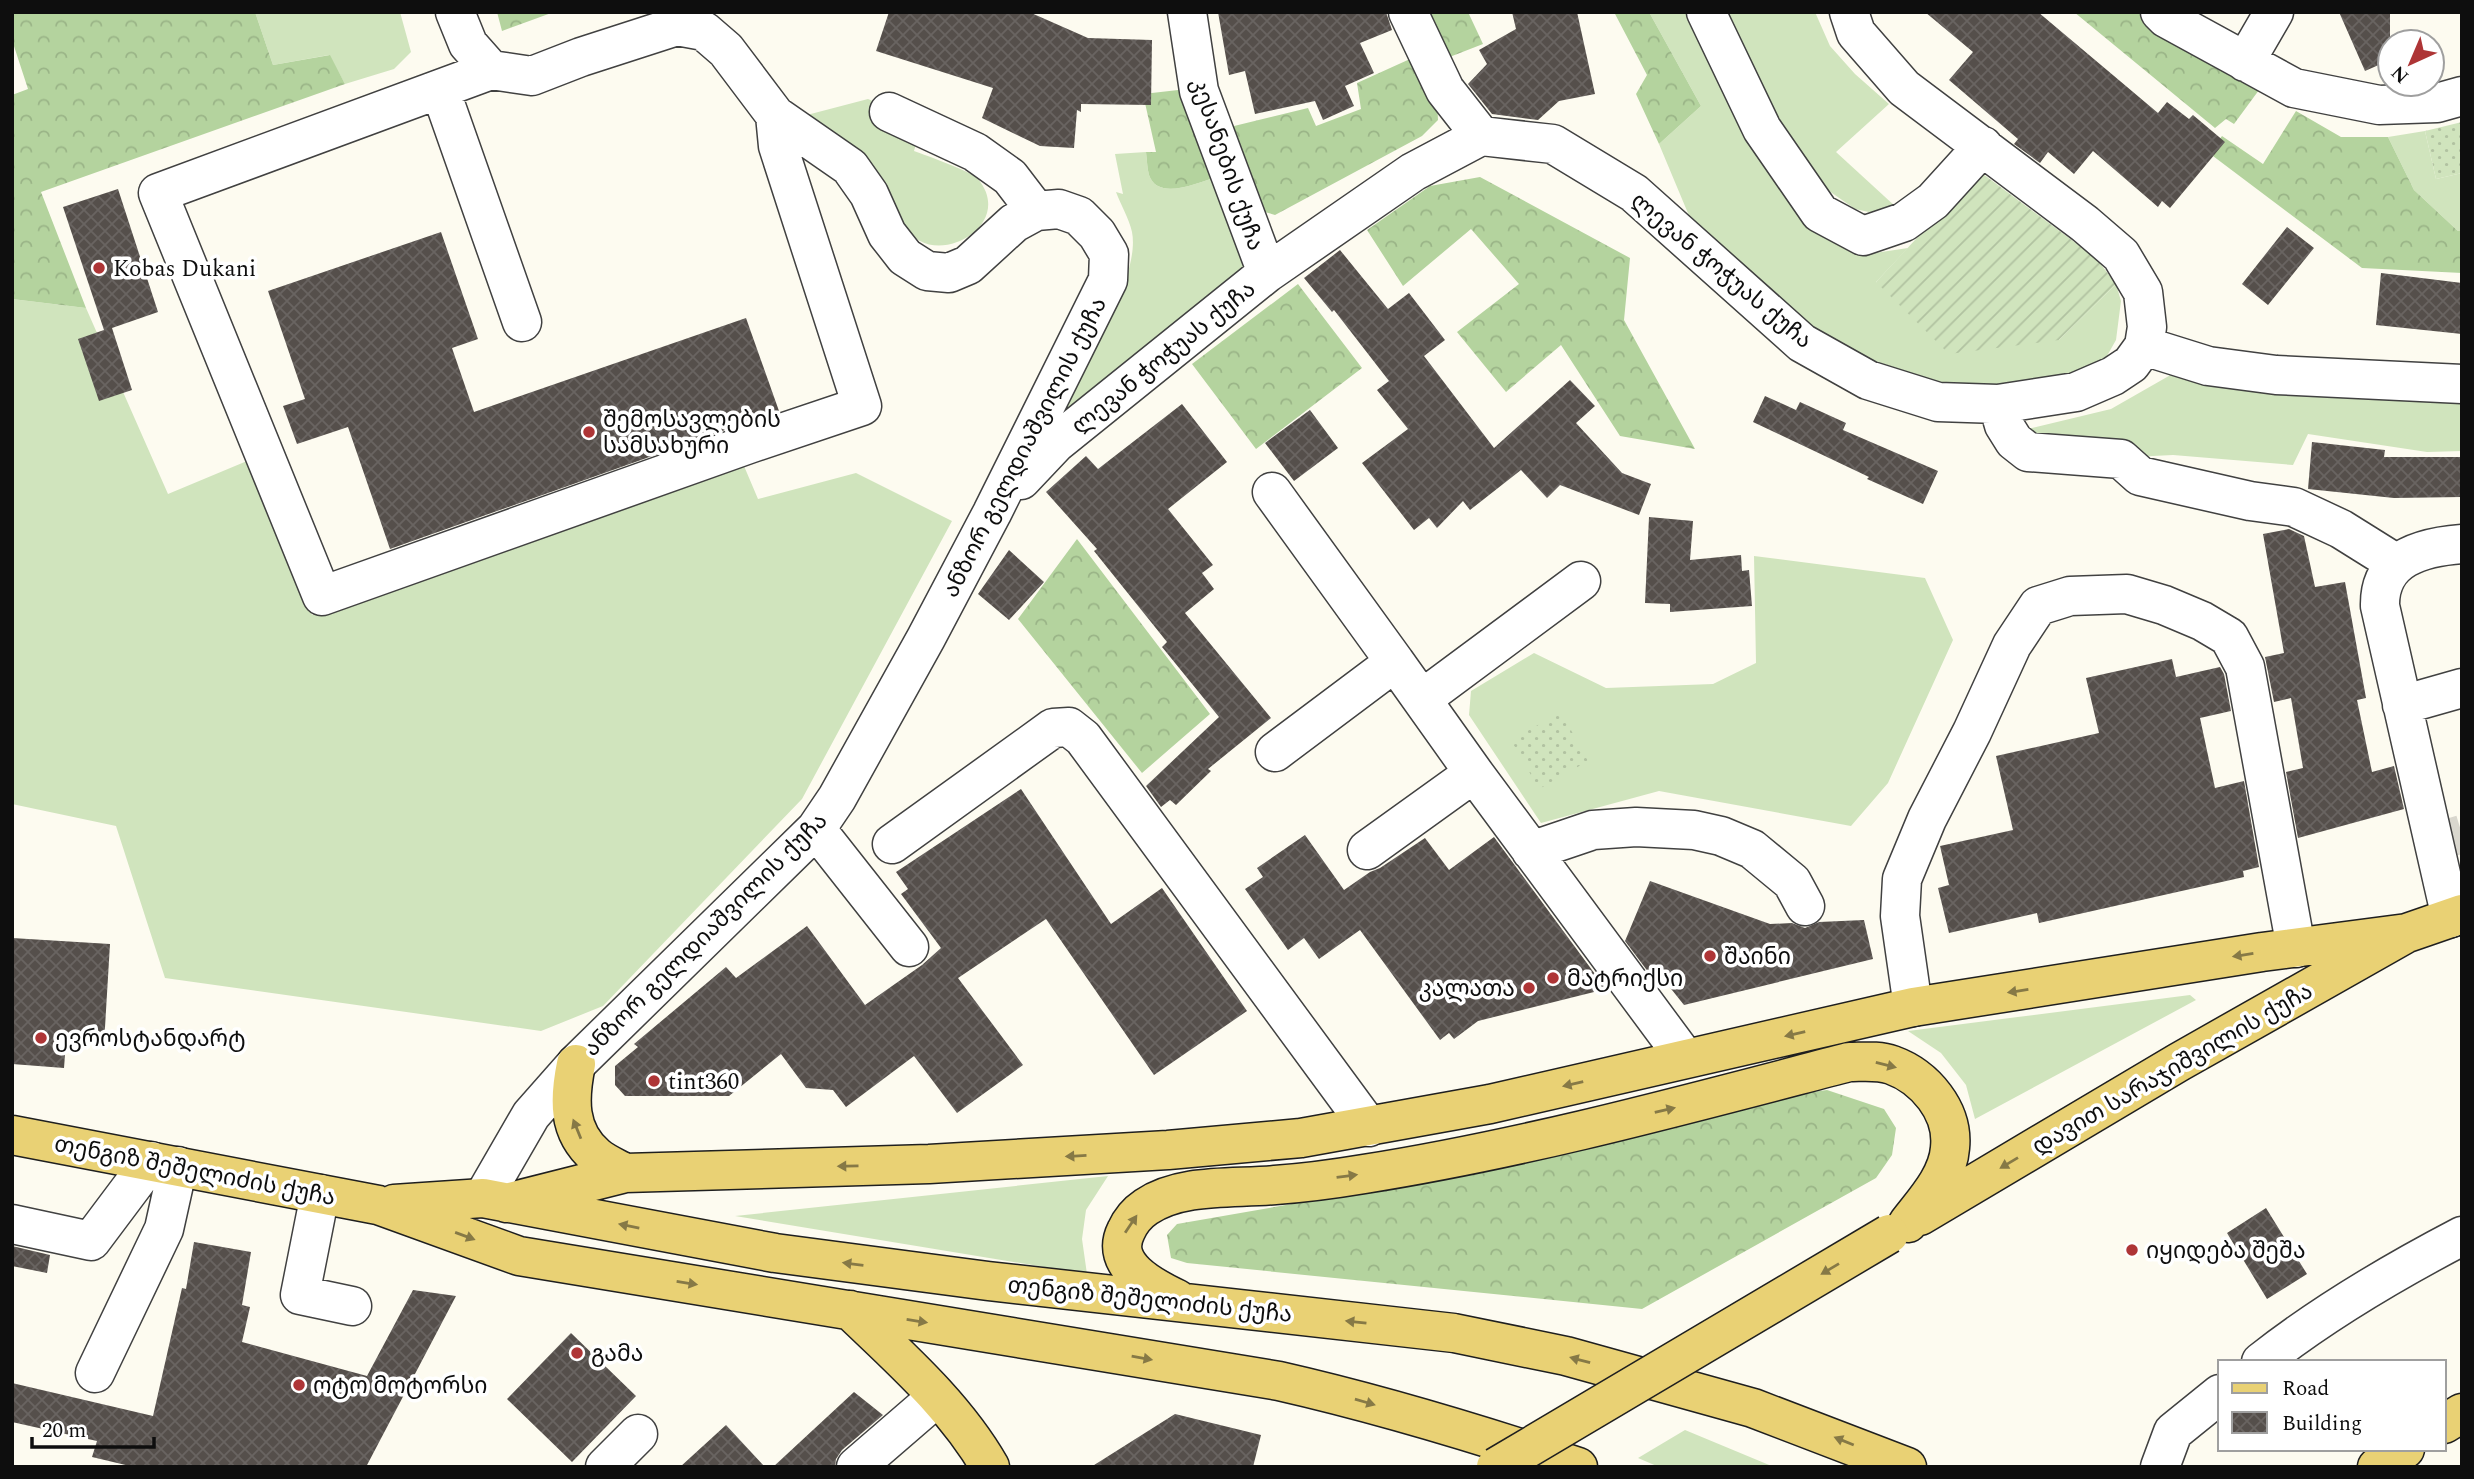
<svg xmlns="http://www.w3.org/2000/svg" width="2474" height="1479" viewBox="0 0 2474 1479" font-family="Spectral,'Noto Sans Georgian',serif">
  <style>
    .grass { fill: #d0e4bd }
    .forest { fill: url(#forest-crowns) }
    .park { fill: url(#park-dots) }
    .garden { fill: url(#garden-furrows) }
    .building { fill: url(#building-cross-hatch) }
    .lines { fill: none; stroke-linecap: round; stroke-linejoin: round }
    .minor-tunnel { stroke: #d9d7ce; stroke-width: 38; stroke-dasharray: 38 19; stroke-linecap: butt }
    .minor-casing { stroke: #414141; stroke-width: 41 }
    .major-casing { stroke: #1f1f1f; stroke-width: 41 }
    .minor { stroke: #fff; stroke-width: 38 }
    .major { stroke: #e9d174; stroke-width: 38 }
    .major-bridge-casing { stroke: #1f1f1f; stroke-width: 41; stroke-linecap: butt }
    .major-bridge { stroke: #e9d174; stroke-width: 38 }
    .oneway { fill: #867946 }
    .poi-dot { fill: #ae3536; stroke: #fff; stroke-width: 2.5 }
    .labels { text-anchor: middle; stroke-width: 7; stroke-linejoin: round; paint-order: stroke }
    .street-label { font-size: 23px; fill: #0e0e0e; stroke: #fff }
    .poi-label { font-size: 23px; fill: #0e0e0e; stroke: #fff; text-anchor: start }
  </style>
  <defs>
    <pattern id="forest-crowns" width="20" height="18" patternUnits="userSpaceOnUse" patternTransform="scale(1.75)"><rect width="20" height="18" fill="#b4d39e"/><path d="M2 6a3 3 0 1 1 6 0M12 15a3 3 0 1 1 6 0" fill="none" stroke="#9ab487"/></pattern>
    <pattern id="park-dots" width="8" height="8" patternUnits="userSpaceOnUse" patternTransform="scale(1.75)"><rect width="8" height="8" fill="#d0e4bd"/><path d="M2 2h.1M6 6h.1" fill="none" stroke="#b1c2a1" stroke-width="1.8" stroke-linecap="round"/></pattern>
    <pattern id="garden-furrows" width="10" height="10" patternUnits="userSpaceOnUse" patternTransform="scale(1.75)"><rect width="10" height="10" fill="#d0e4bd"/><path d="M-1 1l2-2M0 10L10 0M9 11l2-2" fill="none" stroke="#b1c2a1"/></pattern>
    <pattern id="building-cross-hatch" width="8" height="8" patternUnits="userSpaceOnUse" patternTransform="scale(1.75)"><rect width="8" height="8" fill="#554f4b"/><path d="M0 0l8 8M0 8l8-8" fill="none" stroke="#696461"/></pattern>
  </defs>
  <rect width="100%" height="100%" fill="#fdfbf0"/>
  <path class="grass" d="M255,12H400L411,52L394,69L345,84L329,55L273,65Z
    M1649,12H1699L1868,254L1908,248L1876,282L2059,340L2116,284L2121,301L2116,340L2099,370L1996,389L1948,385L1872,360L1795,316L1695,230L1659,144L1701,106Z
    M1724,12H1815L1830,46L1855,74L1889,104L1836,152L1896,207L1878,214L1855,209L1809,177L1749,79Z
    M868,99L875,102L870,119L918,137L914,151C927,156 971,171 978,179C1012,220 953,259 920,241C902,230 899,208 887,192C881,184 871,177 864,170C844,152 823,134 803,116Z
    M2425,131L2436,179L2462,173V230L2458,231L2414,190L2388,137Z
    M1146,152C1147,159 1147,168 1149,175C1158,201 1196,183 1214,178L1247,259L1243,271L1024,464C1054,415 1143,287 1132,232C1129,219 1121,205 1116,192L1123,194L1115,154Z
    M12,299L86,308L168,494L247,461L312,615L744,466L758,499L856,473L952,521L802,799L603,1006L541,1031L165,978L116,826L12,804Z
    M2181,369L2462,379V451L2427,452L2308,434L2293,465L2173,455L2009,463L1990,438L2111,409Z
    M1754,556L1925,578L1953,640L1888,783L1851,826L1659,791L1541,823L1469,715L1471,691L1534,653L1606,688L1713,684L1756,663Z
    M2190,995L2196,1000L1975,1119L1966,1085L1941,1053L1908,1031Z
    M1108,1176L1086,1210L1082,1239L1087,1274L735,1216Z
    M1685,1430L1774,1467H1659L1638,1458Z"/>
  <path class="forest" d="M12,12H255L273,65L330,55L345,84L41,192L86,308L12,299V95L28,89L12,40Z
    M497,12H554L502,31Z
    M1424,12H1468L1483,44L1447,58Z
    M1614,12H1649L1701,106L1659,144L1636,94L1647,75Z
    M2074,12H2148L2259,90L2234,124L2226,119L2215,128Z
    M1410,59L1437,101L1438,120L1422,136L1275,215L1258,210L1230,127L1308,108L1316,126L1361,109L1357,83Z
    M1187,89L1214,178C1196,183 1158,201 1149,175C1147,168 1147,159 1146,152H1156L1143,94Z
    M2296,111L2341,137H2388L2414,190L2458,231L2462,230V273L2362,268L2209,153L2222,136L2263,164Z
    M1480,177L1630,258L1624,320L1695,449L1620,436L1561,345L1506,392L1457,332L1519,284L1471,229L1403,286L1367,230L1430,186Z
    M1298,284L1362,368L1256,449L1192,364Z
    M1077,539L1210,714L1142,773L1018,619Z
    M1827,1090L1884,1109L1896,1128L1892,1155L1876,1178L1642,1309L1187,1263L1171,1258L1167,1235L1177,1224L1505,1167L1739,1102Z"/>
  <path class="park" d="M2462,122V173L2436,179L2425,131Z
    M1561,712L1588,761L1539,789L1511,740Z"/>
  <path class="garden" d="M1979,171L2096,258L2116,284L2059,340L1949,354L1876,282Z"/>
  <path class="building" d="M889,12H1029L1088,38L1152,40L1151,105L1081,104V112L1077,110L1074,148L1040,146L982,118L993,88L876,51Z
    M1218,12H1386L1392,30L1360,43L1374,73L1345,86L1354,106L1323,120L1315,101L1255,114L1245,71L1229,75Z
    M1512,12H1577L1595,94L1559,101L1538,120L1492,114L1468,84L1487,64L1479,50L1516,29Z
    M1925,12H2038L2158,113L2167,102L2189,119L2193,115L2225,142L2170,208L2162,201L2158,207L2093,151L2074,174L2048,152L2040,163L2014,144L2018,139L1949,80L1973,52Z
    M2339,12H2390V60L2365,71Z
    M118,189L158,312L112,328L132,390L99,401L78,339L104,330L63,207Z
    M2287,227L2314,248L2268,305L2242,284Z
    M441,232L478,339L452,348L474,412L746,318L779,411L390,549L348,427L297,444L283,406L305,399L268,291Z
    M1340,250L1388,309L1409,293L1445,340L1424,356L1494,448L1570,380L1595,406L1576,423L1622,473L1651,484L1639,515L1560,485L1547,498L1521,470L1470,510L1463,501L1437,528L1429,518L1414,530L1362,463L1408,429L1377,390L1389,381L1334,310L1332,312L1304,278Z
    M2381,273L2462,283V334L2376,325Z
    M1765,396L1796,410L1800,402L1846,423L1843,430L1938,471L1923,504L1867,479L1869,477L1753,422Z
    M1182,404L1227,462L1168,509L1213,565L1202,573L1214,589L1185,613L1271,718L1208,769L1211,771L1176,805L1170,800L1161,807L1146,786L1219,717L1162,647L1167,642L1094,551L1097,549L1046,492L1086,456L1098,469Z
    M1310,410L1338,448L1294,481L1265,443Z
    M2312,442L2385,450L2384,457H2462V497L2394,498L2308,489Z
    M1649,517L1693,521L1690,560L1741,555L1742,571L1749,570L1752,606L1670,612V604L1645,603Z
    M2289,529L2304,536L2315,587L2345,582L2366,698L2357,700L2372,772L2394,766L2404,809L2298,838L2286,772L2303,768L2291,698L2274,702L2265,657L2284,653L2263,534Z
    M1009,550L1044,582L1009,620L978,594Z
    M2172,659L2176,677L2220,667L2224,674L2231,711L2200,718L2215,788L2244,781L2259,867L2243,871L2244,877L2039,923L2037,913L1949,933L1938,888L1949,885L1940,846L2013,830L1996,756L2099,733L2086,678Z
    M1021,789L1111,924L1162,888L1247,1011L1154,1075L1046,919L958,978L1023,1065L957,1113L914,1056L846,1107L833,1090L806,1088L781,1054L729,1096H625L615,1085V1066L638,1047L634,1044L726,967L736,978L807,926L865,1005L922,965L941,948L901,894L908,889L896,872Z
    M1305,835L1344,890L1370,872L1380,868L1425,838L1449,870L1494,837L1606,989L1478,1021L1454,1039L1449,1033L1440,1040L1360,930L1319,959L1304,938L1288,950L1245,889L1263,877L1257,868Z
    M1650,881L1770,924L1792,923L1805,928L1819,922L1864,920L1873,959L1684,1005L1660,975L1652,977L1625,941Z
    M12,938L110,944L104,1044L66,1042L64,1068L12,1064Z
    M2266,1208L2307,1274L2267,1299L2227,1233Z
    M194,1242L251,1252L242,1305L250,1307L242,1342L367,1376L413,1290L456,1296L366,1467H134L92,1457L97,1441L12,1422V1383L153,1416L182,1288L186,1289Z
    M12,1246L50,1255L47,1273L12,1266Z
    M571,1333L636,1396L572,1462L507,1399Z
    M854,1392L883,1415L842,1450L836,1459L835,1467H773Z
    M1175,1414L1261,1435L1253,1467H1091Z
    M726,1425L765,1467H680Z"/>
  <g class="lines">
    <path class="minor-tunnel" d="M2449,838L2462,834"/>
    <g class="minor-casing">
      <path id="minor" d="M455,12L468,44L491,70L532,76L581,57L677,26L704,31L726,50L775,115L850,167L869,194L887,234L905,257L927,271L949,273L968,265L1014,223L1036,211L1059,209L1079,216L1097,234L1109,254L1108,280L992,513L926,638L837,798L816,829L576,1064L531,1115L483,1198
        M1187,12L1199,91L1267,273
        M1408,12L1445,90L1481,136
        M1706,12L1762,129L1820,213L1863,236L1904,222L1933,201L1983,146
        M2160,12L2166,18L2294,88L2379,105L2437,103L2462,96
        M2245,62L2274,12
        M491,70L158,193L322,596L749,444L862,406L778,146L775,115
        M440,89L522,322
        M889,112L975,152L1010,177L1036,211
        M2144,346L2208,366L2276,375L2462,384
        M1998,404L2004,425L2014,441L2028,452L2121,459L2140,476L2250,501L2294,507L2341,529L2397,564
        M1021,480L1056,443L1267,273L1413,172L1481,136L1553,144L1634,193L1802,343L1868,380L1938,402L1998,404L2076,392L2113,376L2131,364L2144,346L2147,327L2143,292L2121,255L2085,224L1904,88L1856,33L1849,12
        M1272,492L1395,662L1275,752
        M1395,662L1474,773L1685,1058
        M1422,699L1581,581
        M2402,705L2462,688
        M816,829L909,947
        M892,844L1053,728L1069,727L1083,738L1369,1127
        M1367,850L1474,773
        M1531,851L1593,830L1636,827L1694,830L1721,836L1752,849L1792,882L1805,906
        M2451,918L2380,606C2379,558 2422,547 2462,544
        M1913,1007L1900,916L1902,879L1927,819L1972,732L2012,645L2038,606L2070,596L2127,594L2164,605L2202,621L2229,637L2245,667L2296,948
        M320,1194L300,1295L352,1306
        M12,1224L91,1241L151,1161
        M2261,1362C2323,1313 2393,1272 2462,1236
        M95,1373L164,1229L178,1166
        M605,1467L638,1434
        M856,1467L937,1397
        M2160,1467L2173,1432L2220,1394"/>
    </g>
    <g class="major-casing">
      <path id="major" d="M576,1064C569,1098 567,1131 596,1156C604,1163 616,1168 625,1173
        M12,1135L378,1205L519,1256L1279,1381C1380,1404 1479,1434 1578,1467
        M506,1203L625,1173L929,1164L1168,1150L1301,1138L1490,1104L1913,1007L2262,952L2407,933
        M394,1204L483,1198L775,1253L988,1281L1454,1333L1566,1356L1753,1408L1907,1467
        M1920,1216L2179,1062L2407,933L2462,914
        M1177,1299C1152,1287 1109,1265 1126,1231C1130,1222 1137,1213 1146,1207C1182,1183 1233,1189 1275,1185C1304,1183 1334,1179 1364,1174C1528,1148 1688,1104 1849,1062C1863,1062 1878,1060 1892,1065C1925,1077 1954,1111 1950,1148C1948,1177 1924,1202 1908,1223
        M850,1310C900,1358 955,1406 990,1467
        M2444,1424L2462,1413
        M2377,1467L2405,1449"/>
    </g>
    <use href="#minor" class="minor"/>
    <use href="#major" class="major"/>
    <g class="major-bridge-casing">
      <path id="major-bridge" d="M1496,1467L1889,1234"/>
    </g>
    <use href="#major-bridge" class="major-bridge"/>
  </g>
  <defs><path id="oneway-solid" d="M-6-.8H1V-3.2L6.5 0L1 3.2V.8H-6Z" transform="scale(1.75)"/></defs>
  <g class="oneway">
    <use href="#oneway-solid" transform="translate(2243 955) rotate(171)"/>
    <use href="#oneway-solid" transform="translate(2018 991) rotate(171)"/>
    <use href="#oneway-solid" transform="translate(1795 1034) rotate(167)"/>
    <use href="#oneway-solid" transform="translate(1886 1065) rotate(14)"/>
    <use href="#oneway-solid" transform="translate(1573 1084) rotate(167)"/>
    <use href="#oneway-solid" transform="translate(1665 1110) rotate(-13)"/>
    <use href="#oneway-solid" transform="translate(577 1129) rotate(-112)"/>
    <use href="#oneway-solid" transform="translate(1076 1156) rotate(177)"/>
    <use href="#oneway-solid" transform="translate(2009 1163) rotate(149)"/>
    <use href="#oneway-solid" transform="translate(848 1166) rotate(179)"/>
    <use href="#oneway-solid" transform="translate(1347 1176) rotate(-7)"/>
    <use href="#oneway-solid" transform="translate(1131 1224) rotate(-56)"/>
    <use href="#oneway-solid" transform="translate(629 1226) rotate(-169)"/>
    <use href="#oneway-solid" transform="translate(465 1236) rotate(20)"/>
    <use href="#oneway-solid" transform="translate(853 1264) rotate(-173)"/>
    <use href="#oneway-solid" transform="translate(1830 1269) rotate(149)"/>
    <use href="#oneway-solid" transform="translate(687 1283) rotate(9)"/>
    <use href="#oneway-solid" transform="translate(917 1321) rotate(9)"/>
    <use href="#oneway-solid" transform="translate(1356 1322) rotate(-174)"/>
    <use href="#oneway-solid" transform="translate(1142 1358) rotate(10)"/>
    <use href="#oneway-solid" transform="translate(1580 1360) rotate(-165)"/>
    <use href="#oneway-solid" transform="translate(1365 1402) rotate(16)"/>
    <use href="#oneway-solid" transform="translate(1844 1441) rotate(-158)"/>
  </g>
  <g class="poi-dot">
    <circle cx="99" cy="268" r="7"/>
    <circle cx="589" cy="432" r="7"/>
    <circle cx="1710" cy="956" r="7"/>
    <circle cx="1553" cy="978" r="7"/>
    <circle cx="1529" cy="988" r="7"/>
    <circle cx="41" cy="1038" r="7"/>
    <circle cx="654" cy="1081" r="7"/>
    <circle cx="2132" cy="1250" r="7"/>
    <circle cx="577" cy="1353" r="7"/>
    <circle cx="299" cy="1385" r="7"/>
  </g>
  <g class="labels">
    <g class="street-label">
      <text transform="translate(1228 164) rotate(71)" y="8">კესანების ქუჩა</text>
      <text transform="translate(1722 270) rotate(40)" y="8">ლევან ჭოჭუას ქუჩა</text>
      <text transform="translate(1163 357) rotate(-39)" y="8">ლევან ჭოჭუას ქუჩა</text>
      <text transform="translate(1024 447) rotate(-63)" y="8">ანზორ გელდიაშვილის ქუჩა</text>
      <text transform="translate(705 934) rotate(-45)" y="8">ანზორ გელდიაშვილის ქუჩა</text>
      <text transform="translate(2172 1068) rotate(-30)" y="8">დავით სარაჯიშვილის ქუჩა</text>
      <text transform="translate(195 1170) rotate(11)" y="8">თენგიზ შეშელიძის ქუჩა</text>
      <text transform="translate(1150 1299) rotate(6)" y="8">თენგიზ შეშელიძის ქუჩა</text>
    </g>
    <g class="poi-label">
      <text x="113" y="276">Kobas Dukani</text>
      <text x="603" y="427">შემოსავლების<tspan x="603" dy="26">სამსახური</tspan></text>
      <text x="1724" y="964">შაინი</text>
      <text x="1567" y="986">მატრიქსი</text>
      <text x="1515" y="996" text-anchor="end">კალათა</text>
      <text x="55" y="1046">ევროსტანდარტ</text>
      <text x="668" y="1089">tint360</text>
      <text x="2146" y="1258">იყიდება შეშა</text>
      <text x="591" y="1361">გამა</text>
      <text x="313" y="1393">ოტო მოტორსი</text>
    </g>
  </g>
  <rect width="2474" height="1479" fill="none" stroke="#0e0e0e" stroke-width="28"/>
  <rect x="2218" y="1360" width="228" height="91" fill="#ffffff" stroke="#9f9f9f" stroke-width="2"/>
  <rect x="2232" y="1383" width="35" height="10" fill="#e9d174" stroke="#9f9f9f" stroke-width="2"/>
  <text x="2282" y="1395" font-size="21" fill="#0e0e0e">Road</text>
  <rect x="2232" y="1412" width="35" height="21" fill="url(#building-cross-hatch)" stroke="#9f9f9f" stroke-width="2"/>
  <text x="2282" y="1430" font-size="21" fill="#0e0e0e">Building</text>
  <g transform="translate(2411 63) rotate(224)"><circle r="33" fill="#ffffff" stroke="#9f9f9f" stroke-width="2"/>
  <path d="M0-5L12 26L0 18L-12 26Z" fill="#ae3536"/>
  <text y="-10" font-size="19" font-weight="bold" text-anchor="middle" fill="#0e0e0e">N</text>
  </g>
  <path d="M32 1437v10h122v-10" fill="none" stroke="#0e0e0e" stroke-width="3.5"/>
  <text x="42" y="1437" font-size="21" fill="#0e0e0e" stroke="#ffffff" stroke-width="5" paint-order="stroke">20 m</text>
</svg>
